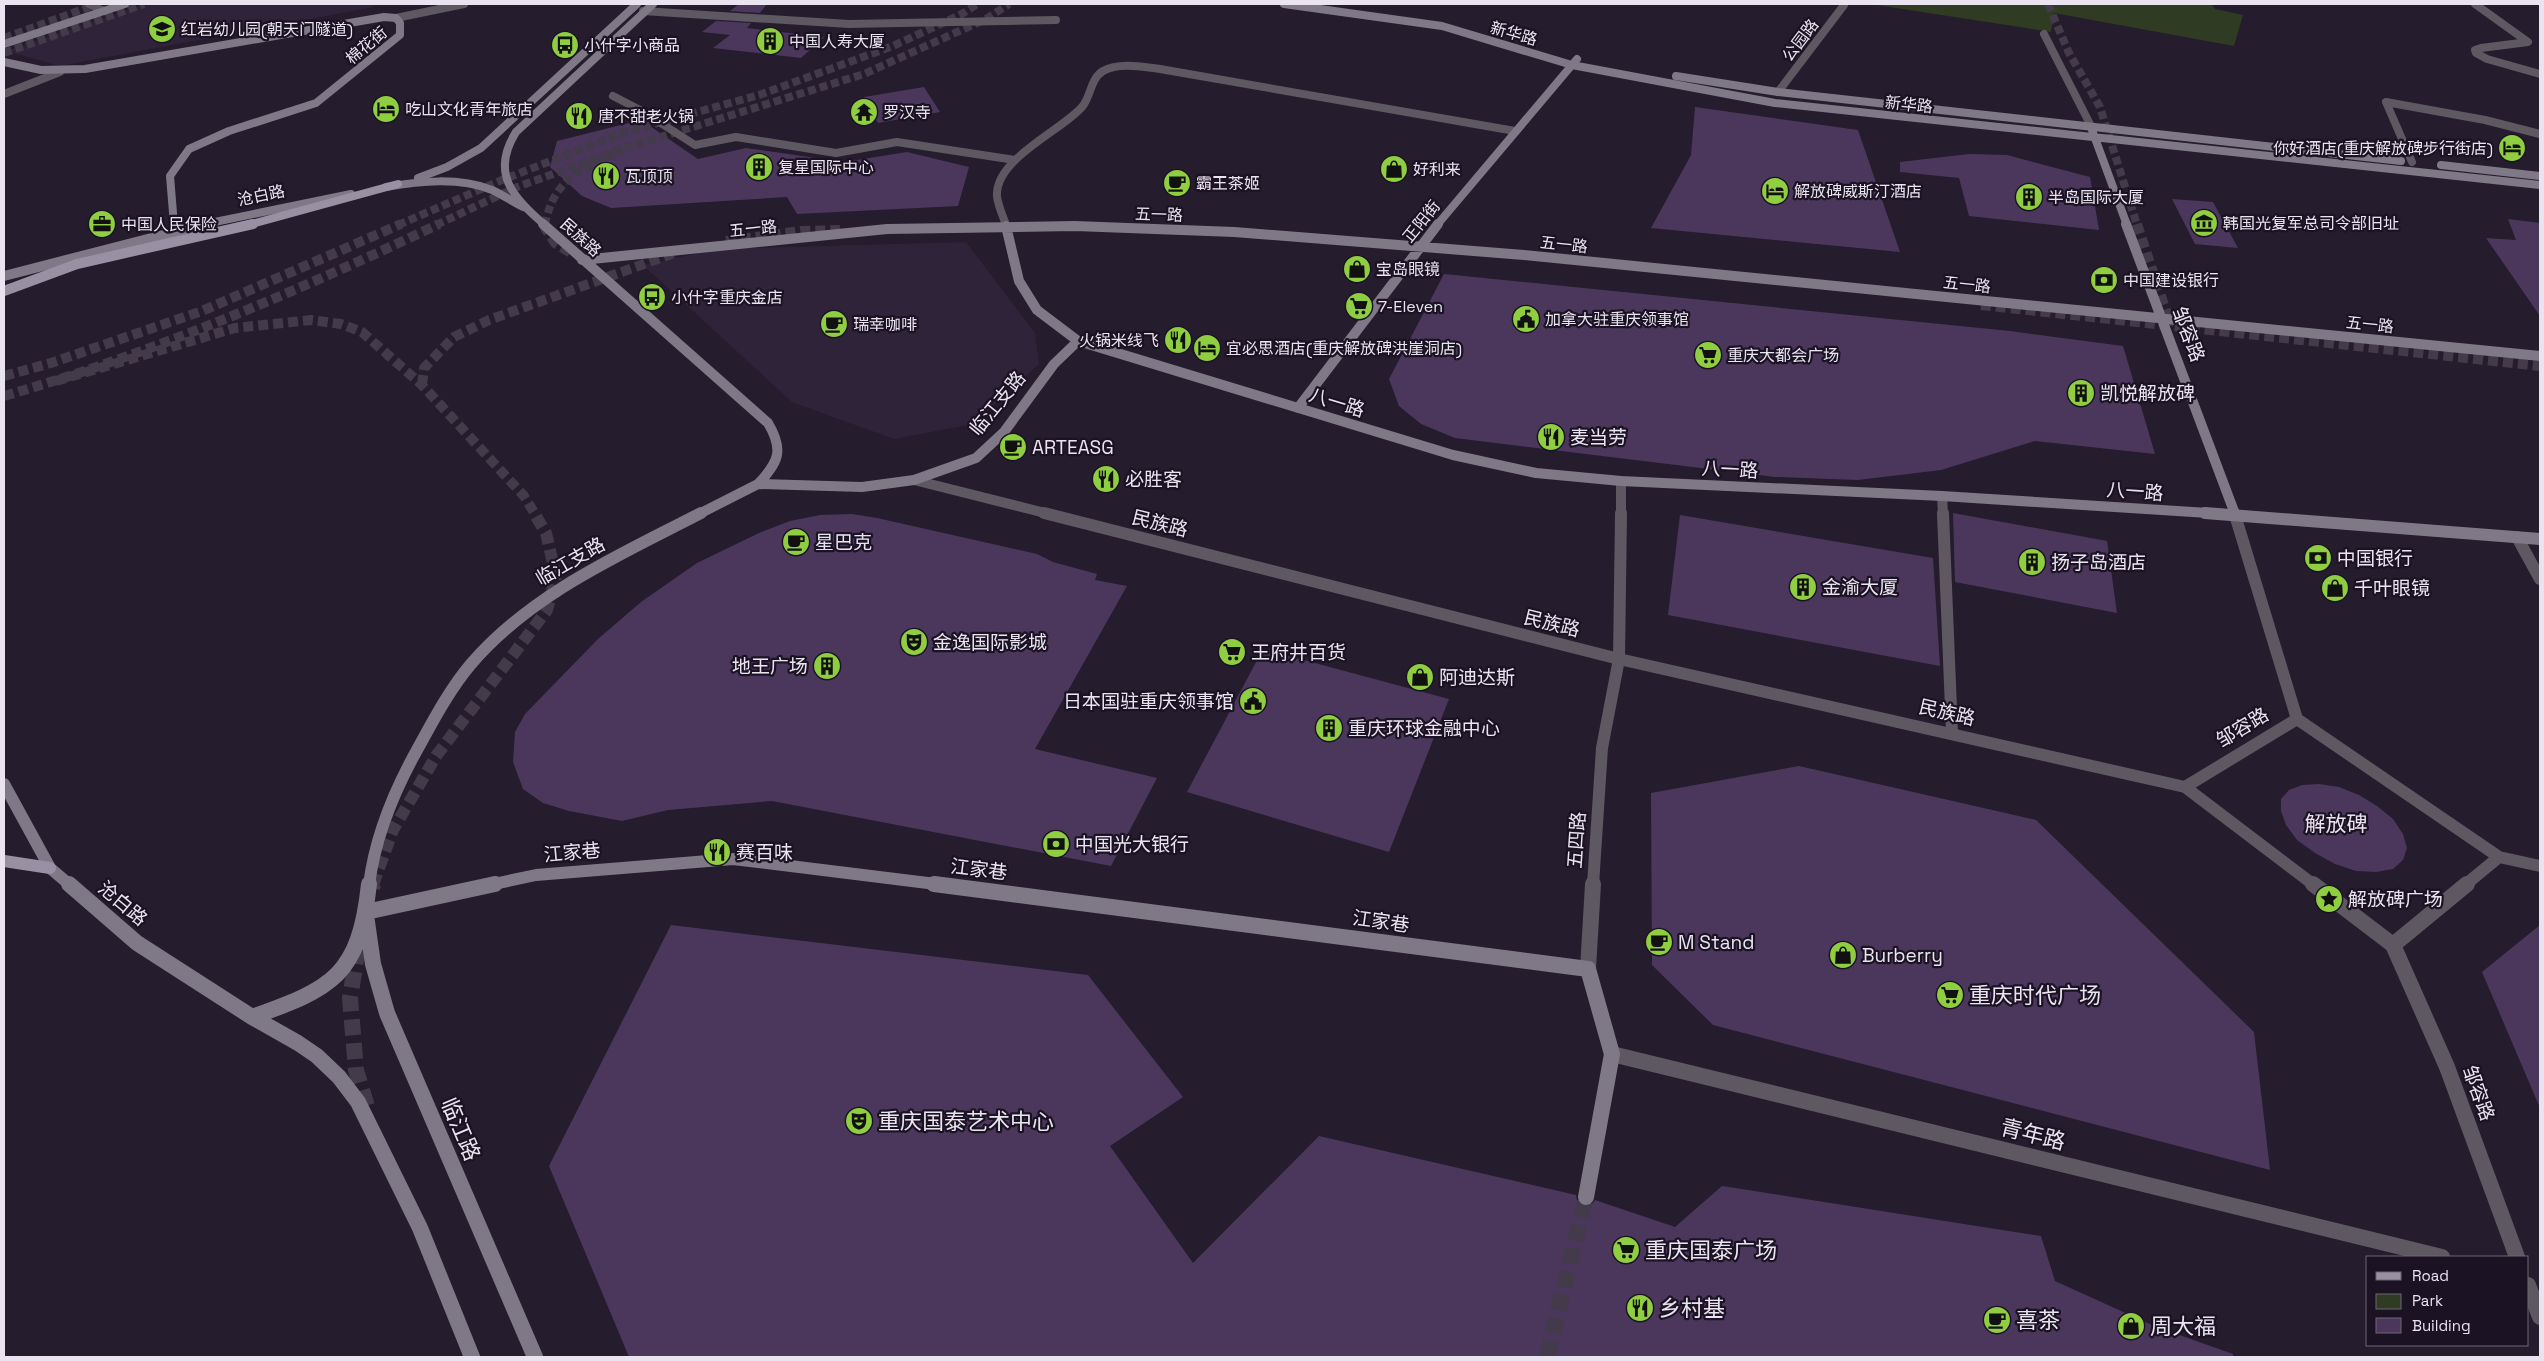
<svg xmlns="http://www.w3.org/2000/svg" width="2544" height="1361" viewBox="0 0 2544 1361" font-family="'Space Grotesk','Noto Sans SC',sans-serif">
  <style>
    .built { fill: #2f233a }
    .green { fill: #2f3c23 }
    .building { fill: #4b375c }
    .lines { fill: none; stroke-linecap: round; stroke-linejoin: round }
    .secondary-tunnel-far3 { stroke: #433a4a; stroke-width: 8; stroke-dasharray: 8 4; stroke-linecap: butt }
    .secondary-tunnel-far2 { stroke: #433a4a; stroke-width: 10; stroke-dasharray: 10 5; stroke-linecap: butt }
    .secondary-tunnel-far1 { stroke: #433a4a; stroke-width: 12; stroke-dasharray: 12 6; stroke-linecap: butt }
    .secondary-tunnel { stroke: #433a4a; stroke-width: 16; stroke-dasharray: 16 8; stroke-linecap: butt }
    .primary-tunnel-far1 { stroke: #433a4a; stroke-width: 8; stroke-dasharray: 8 4; stroke-linecap: butt }
    .primary-tunnel { stroke: #433a4a; stroke-width: 10; stroke-dasharray: 10 5; stroke-linecap: butt }
    .street-far3 { stroke: #5d5861; stroke-width: 8 }
    .street-far2 { stroke: #5d5861; stroke-width: 10 }
    .street-far1 { stroke: #5d5861; stroke-width: 12 }
    .street { stroke: #5d5861; stroke-width: 16 }
    .secondary-far3 { stroke: #7f7887; stroke-width: 8 }
    .secondary-far2 { stroke: #7f7887; stroke-width: 10 }
    .secondary-far1 { stroke: #7f7887; stroke-width: 12 }
    .secondary { stroke: #7f7887; stroke-width: 16 }
    .primary-far2 { stroke: #9a90a3; stroke-width: 8 }
    .primary-far1 { stroke: #9a90a3; stroke-width: 10 }
    .primary { stroke: #9a90a3; stroke-width: 12 }
    .labels { text-anchor: middle; stroke-width: 4.5; stroke-linejoin: round; paint-order: stroke }
    .far-poi-label { font-size: 16px; fill: #eae4f0; stroke: #1b1223; text-anchor: start }
    .far-street-label { font-size: 16px; fill: #eae4f0; stroke: #1b1223 }
    .street-label { font-size: 19px; fill: #eae4f0; stroke: #1b1223 }
    .poi-label { font-size: 19px; fill: #eae4f0; stroke: #1b1223; text-anchor: start }
    .quarter-label { font-size: 21px; fill: #eae4f0; stroke: #1b1223 }
    .near-poi-label { font-size: 22px; fill: #eae4f0; stroke: #1b1223; text-anchor: start }
    .near-street-label { font-size: 22px; fill: #eae4f0; stroke: #1b1223 }
  </style>
  <rect width="100%" height="100%" fill="#251c2d"/>
  <path class="built" d="M145,4H371L374,7L60,66L6,51Z
    M966,242L1035,333L1039,364L973,424L894,439L792,402L643,265L718,249Z"/>
  <path class="green" d="M1870,4H2211L2215,9L2243,15L2234,46L2054,13L2051,32Z"/>
  <path class="building" d="M739,4H767L760,13L730,11Z
    M716,21L751,23L747,28L824,37L801,58L713,48L730,35L702,32Z
    M924,87L940,112L878,123L864,97Z
    M1695,107L1858,130L1900,252L1651,228L1691,155Z
    M641,120L698,159L746,148L844,162L907,152L969,167L958,206L797,214L787,197L611,208L582,196L550,167L557,141Z
    M1969,154L2007,155L2090,177L2099,230L1969,216L1959,178L1900,172V162Z
    M2172,199L2213,202L2238,248L2195,244Z
    M2508,219L2540,223V316L2486,238L2516,240Z
    M1444,274L2010,331L2123,346L2155,454L2035,441L1941,470L1858,480L1775,477L1455,438L1421,424L1399,406L1389,379Z
    M1953,513L2107,541L2117,613L1955,582Z
    M852,514L877,518L1037,554L1053,562L1097,574L1095,580L1127,586L1035,749L1157,778L1111,866L772,801L668,810L622,821L569,811L543,803L523,789L513,762L515,732L525,714L598,639L641,602L697,563L759,533L790,521L820,515Z
    M1680,515L1933,558L1940,666L1668,615Z
    M1263,649L1449,699L1389,852L1187,792Z
    M1799,766L2036,820L2254,1032L2270,1170L1713,1025L1652,965L1651,793Z
    M2319,784L2339,787L2359,795L2377,806L2393,819L2403,834L2407,848L2403,860L2393,869L2376,872L2356,871L2335,864L2315,853L2297,840L2286,825L2281,811V799L2289,790L2302,785Z
    M671,925L1088,975L1183,1097L1110,1146L1193,1263L1319,1136L1576,1195L1577,1201L1584,1207L1590,1206L1595,1200L1675,1227L1722,1186L2041,1236L2055,1281L2154,1326L2233,1354V1357H629L549,1166Z
    M2540,925V1108L2482,972Z"/>
  <g class="lines">
    <path class="secondary-tunnel-far3" d="M2048,4L2069,53L2100,107L2137,225
      M545,225C554,176 583,170 622,149"/>
    <path class="secondary-tunnel-far2" d="M546,224L545,228L555,243L574,255
      M2137,224L2171,326
      M726,241L801,231L840,230
      M1981,305L2540,366
      M56,381L235,328L311,320L341,324L362,332L422,385L524,496L535,514
      M422,385L424,368L454,337L489,320L677,252"/>
    <path class="secondary-tunnel-far1" d="M373,885L393,830L436,756L547,610L556,576L546,533L534,513"/>
    <path class="secondary-tunnel" d="M372,888L373,884
      M358,948L350,998L356,1070L369,1113
      M1547,1357L1586,1197"/>
    <path class="primary-tunnel-far1" d="M4,38L97,4
      M4,53L144,4
      M398,225L502,180L625,132L759,95L893,46L962,14L977,4
      M436,225L517,187L622,149L864,74L986,19L1009,4"/>
    <path class="primary-tunnel" d="M4,376L51,363L202,311L401,224
      M4,396C154,353 298,291 439,224"/>
    <path class="street-far3" d="M89,4L104,11
      M2475,4L2528,42L2481,48L2475,50L2476,53L2487,59L2540,74
      M643,11L849,24L1056,20
      M396,18L464,4
      M2044,34L2092,128
      M1778,92L1844,5
      M4,94L60,72
      M613,96L642,111L695,145L736,137L836,153L897,142L1015,160
      M2412,162L2386,102L2485,120L2540,134
      M1006,225C1003,216 998,206 997,196C995,159 1061,131 1082,107C1091,97 1090,79 1103,71C1119,62 1143,67 1160,69L1515,131"/>
    <path class="street-far2" d="M914,480L1049,514
      M1942,496L1943,514
      M1621,514V481"/>
    <path class="street-far1" d="M1044,513L1619,659L2185,787L2314,885
      M1943,513L1952,733
      M2517,537L2540,579
      M2297,719L2499,857
      M2185,787L2297,719L2235,515
      M1593,885L1602,748L1619,659L1621,513
      M2465,885L2499,857L2540,866"/>
    <path class="street" d="M2313,884L2393,945L2447,1067L2517,1257
      M2393,945L2467,884
      M1588,969L1593,884
      M1612,1054L2442,1257
      M2528,1285L2540,1317"/>
    <path class="secondary-far3" d="M1284,4L1442,26L1572,65L1775,103L2540,185
      M4,44L125,4
      M4,62L41,70L85,69L384,17L396,18L400,23V35L316,103L229,131L189,149L170,176L174,225
      M1676,76L1778,92L2401,161
      M2092,130L2127,225
      M2441,165L2540,176
      M418,178L447,167L481,148L637,4
      M386,187C420,181 459,177 492,190C503,195 513,202 523,207
      M200,225L351,194
      M545,225C513,198 490,173 516,132L653,4
      M1437,225L1577,59"/>
    <path class="secondary-far2" d="M174,224V231
      M543,224L768,423C784,450 779,462 758,484
      M2126,224L2235,514
      M1006,226L1019,281L1037,310L1078,341L1453,455L1536,473L1621,481L1942,496L2224,514
      M582,260L887,229L1075,226L1234,232L1524,255L2540,356
      M4,276L206,224
      M1298,408L1438,224
      M699,514L758,484L862,487L914,480L976,458L1004,432L1054,364L1078,341"/>
    <path class="secondary-far1" d="M2205,513L2540,539
      M2234,513L2235,515
      M4,784L50,868L70,885
      M369,885C375,837 393,793 417,750C433,721 449,690 471,664C532,593 620,555 701,513
      M489,885L536,875L733,859L944,885"/>
    <path class="secondary" d="M69,884L137,943L252,1017L298,1043L317,1056L339,1077L358,1102L420,1228L472,1357
      M934,884L1588,969L1612,1054L1586,1197
      M366,912L495,884
      M366,915L373,964L387,1013L535,1357
      M252,1017C333,988 359,976 369,884"/>
    <path class="primary-far2" d="M248,225L398,184"/>
    <path class="primary-far1" d="M4,291L77,264L253,224"/>
    <path class="primary" d="M4,861L50,868"/>
  </g>
  <defs>
    <g id="school-disc" transform="scale(1.4375)"><circle r="9.5" fill="#8fcd41" stroke="#1b1223"/><path d="M0-5L7-2L0 1L-7-2ZM-4 1L0 2.5L4 1V4Q0 6-4 4Z" fill="#111"/></g>
    <g id="building-disc" transform="scale(1.4375)"><circle r="9.5" fill="#8fcd41" stroke="#1b1223"/><path d="M-4-6H4V6H1V3H-1V6H-4ZM-2.5-4.3h1.7v1.8h-1.7ZM.8-4.3h1.7v1.8H.8ZM-2.5-1h1.7V.8h-1.7ZM.8-1h1.7V.8H.8Z" fill="#111"/></g>
    <g id="bus-disc" transform="scale(1.4375)"><circle r="9.5" fill="#8fcd41" stroke="#1b1223"/><path d="M-5-6H5V4H4V6H2V4H-2V6H-4V4H-5ZM-3.5-4V0h7V-4ZM-3.5 1.2v1.5H-2V1.2ZM2 1.2v1.5H3.5V1.2Z" fill="#111"/></g>
    <g id="hotel-disc" transform="scale(1.4375)"><circle r="9.5" fill="#8fcd41" stroke="#1b1223"/><path d="M-6-4.5h1.5V1H6V5H4.5V3h-9V5H-6ZM-4 0a1.8 1.8 0 1 1 3.6 0ZM.5 0V-2.5h3Q6-2.5 6 0Z" fill="#111"/></g>
    <g id="temple-disc" transform="scale(1.4375)"><circle r="9.5" fill="#8fcd41" stroke="#1b1223"/><path d="M0-6L5-2H3V0L6.5 2.5H4V6H1.5V3h-3V6H-4V2.5H-6.5L-3 0V-2H-5Z" fill="#111"/></g>
    <g id="restaurant-disc" transform="scale(1.4375)"><circle r="9.5" fill="#8fcd41" stroke="#1b1223"/><path d="M-5-6h1v4h1v-4h1v4h1v-4h1v5L-1.5 .5V6h-2V.5L-5-1ZM5-6V6H3V1.5H1.5Q1.5-4 5-6Z" fill="#111"/></g>
    <g id="shop-disc" transform="scale(1.4375)"><circle r="9.5" fill="#8fcd41" stroke="#1b1223"/><path d="M-5-2.5h2.3a2.7 3.5 0 0 1 5.4 0H5L5.5 6h-11ZM-1.5-2.5h3a1.5 2.3 0 0 0-3 0Z" fill="#111"/></g>
    <g id="cafe-disc" transform="scale(1.4375)"><circle r="9.5" fill="#8fcd41" stroke="#1b1223"/><path d="M-5.5-4.5H6V0H3Q3 3.5 0 3.5H-2.5Q-5.5 3.5-5.5 0ZM3-3.2v2h1.7v-2ZM-6 4.5H4V6H-6Z" fill="#111"/></g>
    <g id="museum-disc" transform="scale(1.4375)"><circle r="9.5" fill="#8fcd41" stroke="#1b1223"/><path d="M0-6L6-3V-2H-6V-3ZM-5-1h2V3h-2ZM-1-1h2V3h-2ZM3-1h2V3H3ZM-6 4H6V6H-6Z" fill="#111"/></g>
    <g id="office-disc" transform="scale(1.4375)"><circle r="9.5" fill="#8fcd41" stroke="#1b1223"/><path d="M-6-3h4V-5.5h4V-3h4V5H-6ZM-1-4.5V-3h2v-1.5ZM-6 0V1H6V0Z" fill="#111"/></g>
    <g id="bank-disc" transform="scale(1.4375)"><circle r="9.5" fill="#8fcd41" stroke="#1b1223"/><path d="M-6-4H6V4H-6ZM0-2.3a2.3 2.3 0 1 0 0 4.6a2.3 2.3 0 1 0 0-4.6Z" fill="#111"/></g>
    <g id="supermarket-disc" transform="scale(1.4375)"><circle r="9.5" fill="#8fcd41" stroke="#1b1223"/><path d="M-6-5.5h2.5l.6 2H6L4.5 2H-2.5L-4.4-4H-6ZM-1.5 3.2a1.3 1.3 0 1 0 .1 0ZM3 3.2a1.3 1.3 0 1 0 .1 0Z" fill="#111"/></g>
    <g id="civic-disc" transform="scale(1.4375)"><circle r="9.5" fill="#8fcd41" stroke="#1b1223"/><path d="M-.6-6.5H3V-4.5H.6V-3L4-1V1h2V6H-6V1h2V-1L-.6-3ZM-1.2 2.5V6h2.4V2.5Z" fill="#111"/></g>
    <g id="theatre-disc" transform="scale(1.4375)"><circle r="9.5" fill="#8fcd41" stroke="#1b1223"/><path d="M-5-5.5Q0-4 5-5.5V0Q5 5 0 6Q-5 5-5 0ZM-3.3-2.5H-1v1.5H-3.3ZM1-2.5H3.3v1.5H1ZM-2.8 1Q0 5.5 2.8 1Z" fill="#111"/></g>
    <g id="sight-disc" transform="scale(1.4375)"><circle r="9.5" fill="#8fcd41" stroke="#1b1223"/><path d="M0-6L1.8-2.2L6-1.7L2.9 1.2L3.7 5.4L0 3.3L-3.7 5.4L-2.9 1.2L-6-1.7L-1.8-2.2Z" fill="#111"/></g>
  </defs>
  <g fill-rule="evenodd">
    <use href="#school-disc" x="162" y="29"/>
    <use href="#building-disc" x="770" y="41"/>
    <use href="#bus-disc" x="565" y="45"/>
    <use href="#hotel-disc" x="386" y="109"/>
    <use href="#temple-disc" x="864" y="112"/>
    <use href="#restaurant-disc" x="579" y="116"/>
    <use href="#hotel-disc" x="2512" y="148"/>
    <use href="#building-disc" x="759" y="167"/>
    <use href="#shop-disc" x="1394" y="169"/>
    <use href="#restaurant-disc" x="606" y="176"/>
    <use href="#cafe-disc" x="1177" y="183"/>
    <use href="#hotel-disc" x="1775" y="191"/>
    <use href="#building-disc" x="2029" y="197"/>
    <use href="#museum-disc" x="2204" y="223"/>
    <use href="#office-disc" x="102" y="224"/>
    <use href="#shop-disc" x="1357" y="269"/>
    <use href="#bank-disc" x="2104" y="280"/>
    <use href="#bus-disc" x="652" y="297"/>
    <use href="#supermarket-disc" x="1359" y="306"/>
    <use href="#civic-disc" x="1526" y="319"/>
    <use href="#cafe-disc" x="834" y="324"/>
    <use href="#restaurant-disc" x="1178" y="340"/>
    <use href="#hotel-disc" x="1207" y="348"/>
    <use href="#supermarket-disc" x="1708" y="355"/>
    <use href="#building-disc" x="2081" y="393"/>
    <use href="#restaurant-disc" x="1551" y="437"/>
    <use href="#cafe-disc" x="1013" y="447"/>
    <use href="#restaurant-disc" x="1106" y="479"/>
    <use href="#cafe-disc" x="796" y="542"/>
    <use href="#bank-disc" x="2318" y="558"/>
    <use href="#building-disc" x="2032" y="562"/>
    <use href="#building-disc" x="1803" y="587"/>
    <use href="#shop-disc" x="2335" y="588"/>
    <use href="#theatre-disc" x="914" y="642"/>
    <use href="#supermarket-disc" x="1232" y="652"/>
    <use href="#building-disc" x="827" y="666"/>
    <use href="#shop-disc" x="1420" y="677"/>
    <use href="#civic-disc" x="1253" y="701"/>
    <use href="#building-disc" x="1329" y="728"/>
    <use href="#bank-disc" x="1056" y="844"/>
    <use href="#restaurant-disc" x="717" y="852"/>
    <use href="#sight-disc" x="2329" y="899"/>
    <use href="#cafe-disc" x="1659" y="942"/>
    <use href="#shop-disc" x="1843" y="955"/>
    <use href="#supermarket-disc" x="1950" y="995"/>
    <use href="#theatre-disc" x="859" y="1121"/>
    <use href="#supermarket-disc" x="1626" y="1250"/>
    <use href="#restaurant-disc" x="1640" y="1308"/>
    <use href="#cafe-disc" x="1997" y="1320"/>
    <use href="#shop-disc" x="2131" y="1326"/>
  </g>
  <g class="labels">
    <g class="far-poi-label">
      <text x="181" y="35">红岩幼儿园(朝天门隧道)</text>
      <text x="789" y="47">中国人寿大厦</text>
      <text x="584" y="51">小什字小商品</text>
      <text x="405" y="115">吃山文化青年旅店</text>
      <text x="883" y="118">罗汉寺</text>
      <text x="598" y="122">唐不甜老火锅</text>
      <text x="2493" y="154" text-anchor="end">你好酒店(重庆解放碑步行街店)</text>
      <text x="778" y="173">复星国际中心</text>
      <text x="1413" y="175">好利来</text>
      <text x="625" y="182">瓦顶顶</text>
      <text x="1196" y="189">霸王茶姬</text>
      <text x="1794" y="197">解放碑威斯汀酒店</text>
      <text x="2048" y="203">半岛国际大厦</text>
      <text x="2223" y="229">韩国光复军总司令部旧址</text>
      <text x="121" y="230">中国人民保险</text>
      <text x="1376" y="275">宝岛眼镜</text>
      <text x="2123" y="286">中国建设银行</text>
      <text x="671" y="303">小什字重庆金店</text>
      <text x="1378" y="312">7-Eleven</text>
      <text x="1545" y="325">加拿大驻重庆领事馆</text>
      <text x="853" y="330">瑞幸咖啡</text>
      <text x="1159" y="346" text-anchor="end">火锅米线飞</text>
      <text x="1226" y="354">宜必思酒店(重庆解放碑洪崖洞店)</text>
      <text x="1727" y="361">重庆大都会广场</text>
    </g>
    <g class="far-street-label">
      <text transform="translate(1514 33) rotate(16)" y="6">新华路</text>
      <text transform="translate(1800 40) rotate(-53)" y="6">公园路</text>
      <text transform="translate(366 45) rotate(-40)" y="6">棉花街</text>
      <text transform="translate(1909 104) rotate(6)" y="6">新华路</text>
      <text transform="translate(261 195) rotate(-12)" y="6">沧白路</text>
      <text transform="translate(1159 214) rotate(2)" y="6">五一路</text>
      <text transform="translate(1421 221) rotate(-51)" y="6">正阳街</text>
      <text transform="translate(753 228) rotate(-6)" y="6">五一路</text>
      <text transform="translate(581 237) rotate(42)" y="6">民族路</text>
      <text transform="translate(1564 244) rotate(6)" y="6">五一路</text>
      <text transform="translate(1967 284) rotate(6)" y="6">五一路</text>
      <text transform="translate(2370 324) rotate(6)" y="6">五一路</text>
    </g>
    <g class="street-label">
      <text transform="translate(2189 334) rotate(69)" y="7">邹容路</text>
      <text transform="translate(1337 402) rotate(17)" y="7">八一路</text>
      <text transform="translate(997 403) rotate(-51)" y="7">临江支路</text>
      <text transform="translate(1730 469) rotate(3)" y="7">八一路</text>
      <text transform="translate(2135 491) rotate(4)" y="7">八一路</text>
      <text transform="translate(1160 523) rotate(14)" y="7">民族路</text>
      <text transform="translate(570 561) rotate(-30)" y="7">临江支路</text>
      <text transform="translate(1552 623) rotate(14)" y="7">民族路</text>
      <text transform="translate(1947 712) rotate(13)" y="7">民族路</text>
      <text transform="translate(2242 727) rotate(-31)" y="7">邹容路</text>
      <text transform="translate(1576 840) rotate(-86)" y="7">五四路</text>
      <text transform="translate(572 852) rotate(-5)" y="7">江家巷</text>
      <text transform="translate(979 869) rotate(7)" y="7">江家巷</text>
      <text transform="translate(123 903) rotate(40)" y="7">沧白路</text>
      <text transform="translate(1381 921) rotate(8)" y="7">江家巷</text>
      <text transform="translate(2479 1093) rotate(70)" y="7">邹容路</text>
    </g>
    <g class="poi-label">
      <text x="2100" y="400">凯悦解放碑</text>
      <text x="1570" y="444">麦当劳</text>
      <text x="1032" y="454">ARTEASG</text>
      <text x="1125" y="486">必胜客</text>
      <text x="815" y="549">星巴克</text>
      <text x="2337" y="565">中国银行</text>
      <text x="2051" y="569">扬子岛酒店</text>
      <text x="1822" y="594">金渝大厦</text>
      <text x="2354" y="595">千叶眼镜</text>
      <text x="933" y="649">金逸国际影城</text>
      <text x="1251" y="659">王府井百货</text>
      <text x="808" y="673" text-anchor="end">地王广场</text>
      <text x="1439" y="684">阿迪达斯</text>
      <text x="1234" y="708" text-anchor="end">日本国驻重庆领事馆</text>
      <text x="1348" y="735">重庆环球金融中心</text>
      <text x="1075" y="851">中国光大银行</text>
      <text x="736" y="859">赛百味</text>
      <text x="2348" y="906">解放碑广场</text>
      <text x="1678" y="949">M Stand</text>
      <text x="1862" y="962">Burberry</text>
    </g>
    <g class="quarter-label">
      <text x="2336" y="831">解放碑</text>
    </g>
    <g class="near-poi-label">
      <text x="1969" y="1003">重庆时代广场</text>
      <text x="878" y="1129">重庆国泰艺术中心</text>
      <text x="1645" y="1258">重庆国泰广场</text>
      <text x="1659" y="1316">乡村基</text>
      <text x="2016" y="1328">喜茶</text>
      <text x="2150" y="1334">周大福</text>
    </g>
    <g class="near-street-label">
      <text transform="translate(461 1129) rotate(67)" y="8">临江路</text>
      <text transform="translate(2033 1134) rotate(14)" y="8">青年路</text>
    </g>
  </g>
  <rect width="2544" height="1361" fill="none" stroke="#eae4f0" stroke-width="10"/>
  <rect x="2366" y="1256" width="162" height="90" fill="#1b1223" stroke="#6e6675"/>
  <rect x="2376" y="1272" width="25" height="8" fill="#9a90a3" stroke="#6e6675"/>
  <text x="2412" y="1281" font-size="15" fill="#eae4f0">Road</text>
  <rect x="2376" y="1294" width="25" height="15" fill="#2f3c23" stroke="#6e6675"/>
  <text x="2412" y="1306" font-size="15" fill="#eae4f0">Park</text>
  <rect x="2376" y="1318" width="25" height="15" fill="#4b375c" stroke="#6e6675"/>
  <text x="2412" y="1331" font-size="15" fill="#eae4f0">Building</text>
</svg>
